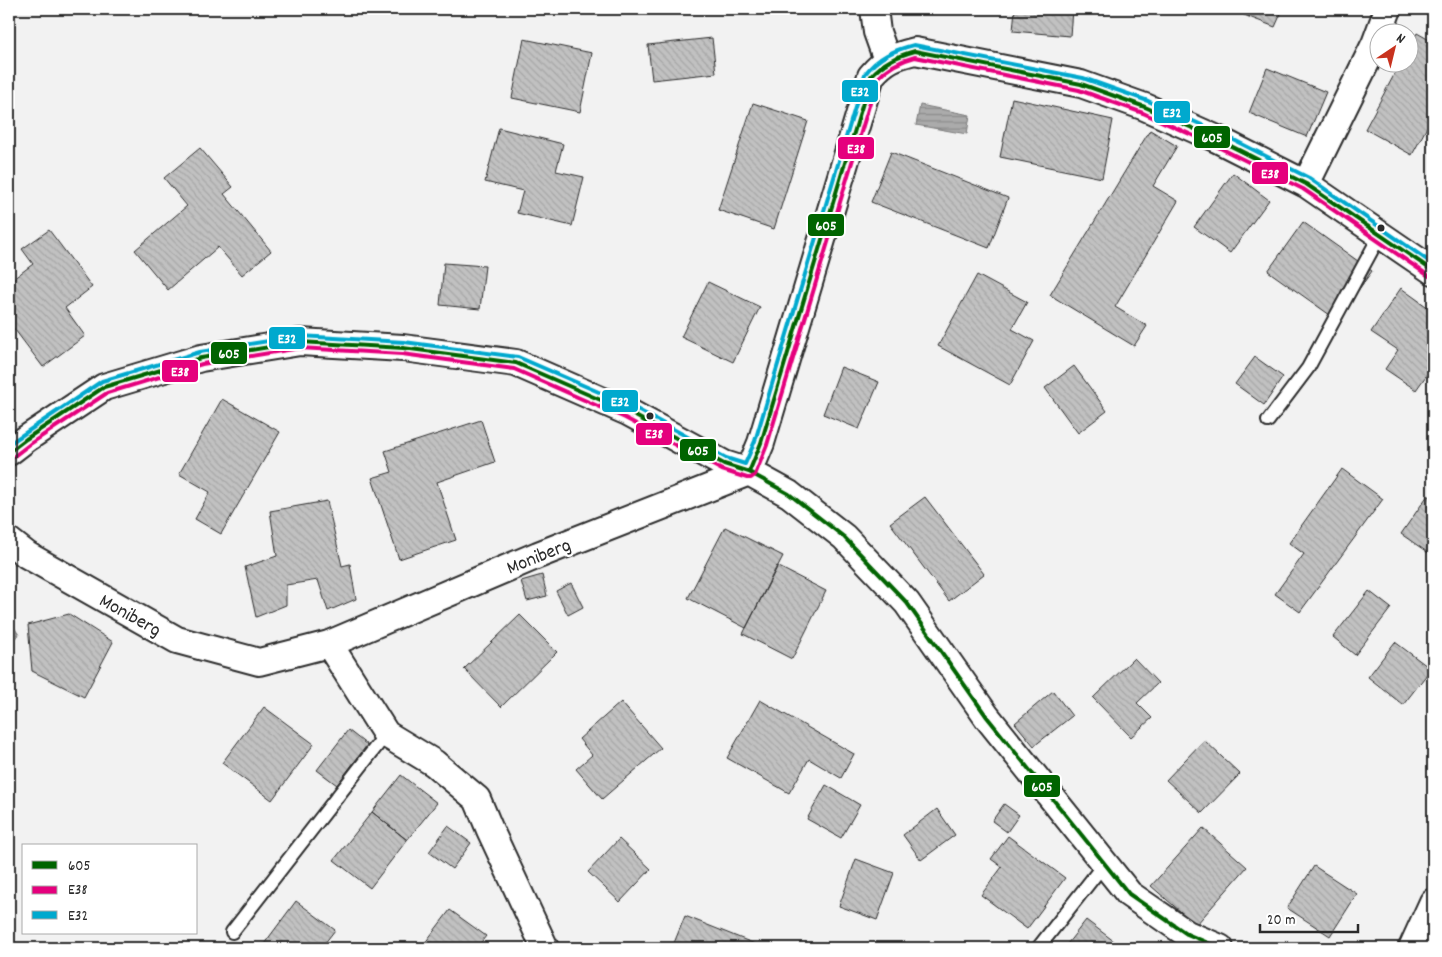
<svg xmlns="http://www.w3.org/2000/svg" width="1442" height="957" viewBox="0 0 1442 957" font-family="Dekko,sans-serif">
  <style>
    .water { fill: url(#water-rules); stroke: #787878 }
    .building { fill: url(#building-back-hatch); stroke: #2b2b2b }
    .lines { fill: none; stroke-linecap: round; stroke-linejoin: round }
    .service-casing { stroke: #2b2b2b; stroke-width: 16 }
    .minor-casing { stroke: #2b2b2b; stroke-width: 30 }
    .service { stroke: #fff; stroke-width: 12 }
    .minor { stroke: #fff; stroke-width: 26 }
    .bus-1-casing { stroke: #fff; stroke-width: 8 }
    .bus-2-casing { stroke: #fff; stroke-width: 8 }
    .bus-3-casing { stroke: #fff; stroke-width: 8 }
    .bus-1 { stroke: #006400; stroke-width: 4 }
    .bus-2 { stroke: #e5007d; stroke-width: 4 }
    .bus-3 { stroke: #00a9ce; stroke-width: 4 }
    .bus-dot { fill: #2b2b2b; stroke: #fff; stroke-width: 2 }
    .labels { text-anchor: middle; stroke-width: 4.5; stroke-linejoin: round; paint-order: stroke }
    .street-label { font-size: 20px; fill: #2b2b2b; stroke: #fff }
    .line-badge { stroke: #fff; stroke-width: 2 }
    .badge-label { font-size: 14px; text-anchor: middle; font-weight: bold; fill: #fff }
  </style>
  <defs>
    <pattern id="water-rules" width="6" height="5" patternUnits="userSpaceOnUse" patternTransform="scale(1.25)"><rect width="6" height="5" fill="#ababab"/><path d="M0 2.5h6" fill="none" stroke="#8b8b8b"/></pattern>
    <pattern id="building-back-hatch" width="6" height="6" patternUnits="userSpaceOnUse" patternTransform="scale(1.25)"><rect width="6" height="6" fill="#c1c1c1"/><path d="M-1 5l2 2M0 0l6 6M5-1l2 2" fill="none" stroke="#a6a6a6"/></pattern>
  </defs>
  <rect width="100%" height="100%" fill="#f2f2f2"/>
  <filter id="ink" filterUnits="userSpaceOnUse"><feTurbulence type="fractalNoise" baseFrequency=".02" numOctaves="2"/><feDisplacementMap in="SourceGraphic" scale="10" xChannelSelector="R" yChannelSelector="G"/><feConvolveMatrix kernelMatrix="1 2 1 2 8 2 1 2 1" color-interpolation-filters="sRGB"/></filter>
  <g filter="url(#ink)">
    <path class="water" d="M920,105L970,115L967,134L916,125Z
      M9,619L19,635L9,642Z"/>
    <path class="building" d="M1015,9H1072L1070,36L1013,31Z
      M1230,9H1252L1249,17Z
      M1252,9H1283L1275,27L1249,17Z
      M1417,33L1433,42V116L1412,155L1365,129L1401,62H1410V48Z
      M712,38L716,73L652,80L648,45Z
      M524,39L592,53L580,112L512,98Z
      M1267,68L1326,92L1307,137L1249,113Z
      M1012,98L1113,120L1102,178L1000,157Z
      M753,103L808,121L774,229L718,210Z
      M499,128L563,144L556,171L584,177L572,226L517,213L523,191L485,182Z
      M1150,130L1177,146L1153,186L1178,201L1115,307L1147,326L1134,346L1050,295Z
      M200,148L233,187L224,194L271,251L242,275L218,247L168,290L135,250L187,206L164,178Z
      M891,152L1008,198L989,248L871,202Z
      M1233,173L1269,200L1230,253L1194,227Z
      M1303,222L1372,271L1337,320L1268,271Z
      M49,230L92,287L65,308L85,336L43,367L9,322V282L33,264L22,249Z
      M444,263L485,266L480,309L440,305Z
      M977,275L1027,302L1012,329L1034,341L1010,385L938,346Z
      M708,282L760,307L733,362L681,337Z
      M1401,288L1433,311V366L1416,390L1385,369L1398,350L1371,332Z
      M1255,357L1283,377L1264,405L1235,384Z
      M1074,366L1107,411L1078,433L1045,388Z
      M841,367L879,382L859,429L823,414Z
      M222,399L280,432L221,534L195,519L210,492L179,474Z
      M481,420L495,462L437,482L456,540L399,559L372,478L392,472L385,451Z
      M1342,469L1383,499L1300,612L1275,594L1304,554L1289,543Z
      M1428,495L1433,499V549L1430,554L1401,534Z
      M925,497L984,574L949,601L890,523Z
      M327,501L342,566L350,564L356,599L328,611L318,580L286,585V605L256,617L245,567L277,556L270,511Z
      M725,527L783,556L746,628L688,598Z
      M777,566L826,591L792,659L743,634Z
      M542,575L547,596L527,601L521,581Z
      M571,583L583,607L568,615L556,591Z
      M1369,591L1391,608L1355,655L1333,637Z
      M69,614L113,642L84,697L32,671L28,625Z
      M520,615L557,652L501,707L464,669Z
      M1395,642L1431,669L1403,705L1368,677Z
      M1134,658L1158,683L1137,703L1152,718L1131,737L1093,698Z
      M1053,691L1072,716L1034,746L1015,723Z
      M760,700L854,754L841,778L809,759L789,793L727,758Z
      M621,702L661,748L602,799L576,769L592,755L579,739Z
      M264,707L314,744L272,800L222,763Z
      M348,730L367,745L337,785L317,770Z
      M1204,740L1240,774L1202,813L1166,780Z
      M401,775L437,803L407,840L372,812Z
      M826,785L860,805L841,838L807,819Z
      M1004,804L1019,815L1007,832L992,821Z
      M937,809L955,835L921,860L903,835Z
      M372,812L407,840L370,888L334,860Z
      M448,826L471,843L452,869L429,852Z
      M1203,828L1247,867L1196,925L1151,886Z
      M1008,836L1065,878L1027,929L981,895L1002,867L991,859Z
      M619,839L651,869L620,902L588,872Z
      M856,859L894,873L877,920L839,906Z
      M1314,866L1357,894L1330,936L1287,908Z
      M296,901L335,930L321,948H261Z
      M450,910L486,936L479,945L483,948H421Z
      M685,916L765,948H672Z
      M1086,920L1123,948H1064Z"/>
    <g class="lines">
      <g class="service-casing">
        <path id="service" d="M1268,421L1308,368L1380,235
          M232,932L386,734
          M1038,948L1104,864"/>
      </g>
      <g class="minor-casing">
        <path id="minor" d="M874,9L877,32L887,60
          M1306,184L1375,44L1388,9
          M9,452L26,439L104,387L201,358L300,342L403,348L516,363L628,412L724,464L749,472L789,494L844,537L907,603L987,717L1129,894L1187,934L1220,948
          M9,541L27,555L177,640L259,662L329,644L386,734L434,763L477,799L490,830L545,948
          M329,644L538,555L749,472L761,443L871,76C885,59 895,56 915,51L1081,84L1145,107L1217,139L1306,184L1433,271
          M1412,948L1433,902"/>
      </g>
      <use href="#service" class="service"/>
      <use href="#minor" class="minor"/>
      <g class="bus-1-casing">
        <path id="bus-1" d="M9,452L26,439L104,387L201,358L300,342L403,348L516,363L628,412L724,464L749,472L789,494L844,537L907,603L987,717L1129,894L1187,934L1220,948
          M749,472L761,443L871,76C884,62 897,56 915,51L1081,84L1145,107L1217,139L1306,184L1433,271"/>
      </g>
      <g class="bus-2-casing">
        <path id="bus-2" d="M13,457L30,444L107,393L202,364L300,348L402,354L514,369L625,418L722,470L747,478H751L755,475L767,445L877,79C888,67 899,61 915,57L1079,90L1143,113L1214,145L1303,189L1429,276"/>
      </g>
      <g class="bus-3-casing">
        <path id="bus-3" d="M9,444L102,381L200,352L300,336L404,342L518,357L631,406L726,458L745,464L755,441L865,74C878,57 894,50 914,45L1083,78L1148,101L1220,133L1309,178L1433,264"/>
      </g>
      <use href="#bus-1" class="bus-1"/>
      <use href="#bus-2" class="bus-2"/>
      <use href="#bus-3" class="bus-3"/>
    </g>
  </g>
  <g class="bus-dot">
    <circle cx="1381" cy="228" r="4.5"/>
    <circle cx="650" cy="416" r="4.5"/>
  </g>
  <g class="labels">
    <g class="street-label">
      <text transform="translate(538 555) rotate(-22)" y="7">Moniberg</text>
      <text transform="translate(131 614) rotate(29)" y="7">Moniberg</text>
    </g>
  </g>
  <g class="line-badge">
    <rect x="841" y="79" width="38" height="24" rx="5" fill="#00a9ce"/>
    <rect x="1153" y="100" width="38" height="24" rx="5" fill="#00a9ce"/>
    <rect x="1193" y="125" width="38" height="24" rx="5" fill="#006400"/>
    <rect x="837" y="136" width="38" height="24" rx="5" fill="#e5007d"/>
    <rect x="1251" y="161" width="38" height="24" rx="5" fill="#e5007d"/>
    <rect x="807" y="213" width="38" height="24" rx="5" fill="#006400"/>
    <rect x="268" y="326" width="38" height="24" rx="5" fill="#00a9ce"/>
    <rect x="210" y="341" width="38" height="24" rx="5" fill="#006400"/>
    <rect x="161" y="359" width="38" height="24" rx="5" fill="#e5007d"/>
    <rect x="601" y="389" width="38" height="24" rx="5" fill="#00a9ce"/>
    <rect x="635" y="422" width="38" height="24" rx="5" fill="#e5007d"/>
    <rect x="679" y="438" width="38" height="24" rx="5" fill="#006400"/>
    <rect x="1023" y="774" width="38" height="24" rx="5" fill="#006400"/>
  </g>
  <g class="badge-label">
    <text x="860" y="96">E32</text>
    <text x="1172" y="117">E32</text>
    <text x="1212" y="142">605</text>
    <text x="856" y="153">E38</text>
    <text x="1270" y="178">E38</text>
    <text x="826" y="230">605</text>
    <text x="287" y="343">E32</text>
    <text x="229" y="358">605</text>
    <text x="180" y="376">E38</text>
    <text x="620" y="406">E32</text>
    <text x="654" y="438">E38</text>
    <text x="698" y="455">605</text>
    <text x="1042" y="791">605</text>
  </g>
  <rect width="1442" height="957" fill="none" stroke="#fff" stroke-width="30"/>
  <rect x="15" y="15" width="1412" height="927" fill="none" stroke="#2b2b2b" stroke-width="2" filter="url(#ink)"/>
  <rect x="22" y="844" width="175" height="90" fill="#ffffff" stroke="#aaaaaa"/>
  <rect x="32" y="861" width="25" height="8" fill="#006400" stroke="#aaaaaa"/>
  <text x="68" y="870" font-size="15" fill="#2b2b2b">605</text>
  <rect x="32" y="886" width="25" height="8" fill="#e5007d" stroke="#aaaaaa"/>
  <text x="68" y="894" font-size="15" fill="#2b2b2b">E38</text>
  <rect x="32" y="911" width="25" height="8" fill="#00a9ce" stroke="#aaaaaa"/>
  <text x="68" y="920" font-size="15" fill="#2b2b2b">E32</text>
  <g transform="translate(1394 48) rotate(35)"><circle r="24" fill="#ffffff" stroke="#aaaaaa"/>
  <path d="M0-4L9 19L0 12L-9 19Z" fill="#c8321e"/>
  <text y="-8" font-size="14" font-weight="bold" text-anchor="middle" fill="#2b2b2b">N</text>
  </g>
  <path d="M1260 924v8h98v-8" fill="none" stroke="#2b2b2b" stroke-width="2.5"/>
  <text x="1267" y="924" font-size="15" fill="#2b2b2b" stroke="#ffffff" stroke-width="4" paint-order="stroke">20 m</text>
</svg>
